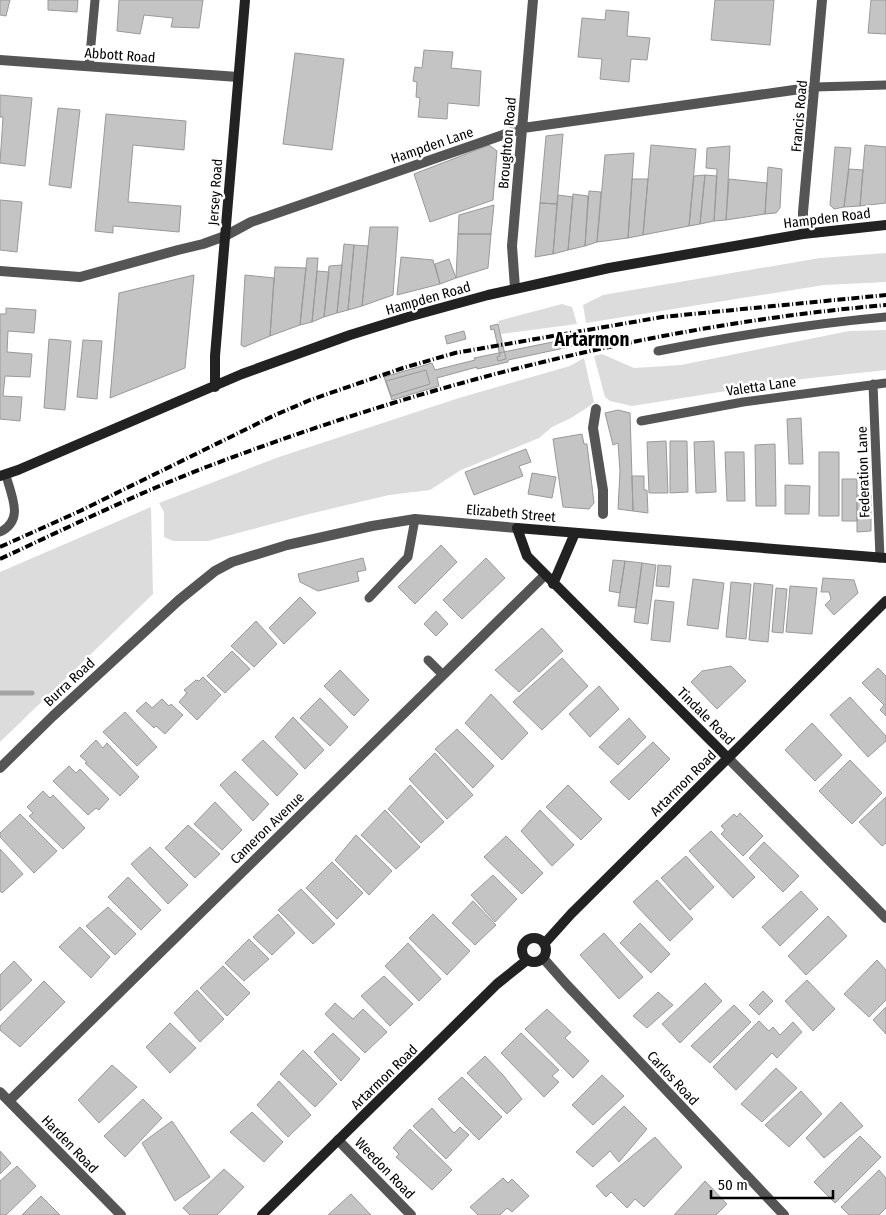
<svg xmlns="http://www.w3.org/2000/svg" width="886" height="1215" viewBox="0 0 886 1215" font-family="'Fira Sans Condensed',sans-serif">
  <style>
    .green { fill: #dcdcdc }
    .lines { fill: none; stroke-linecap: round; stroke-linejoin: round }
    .stream { stroke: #a3a3a3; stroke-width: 5 }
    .building { fill: #c4c4c4; stroke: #999 }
    .lane { stroke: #555; stroke-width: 9 }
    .street { stroke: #555; stroke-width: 10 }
    .secondary { stroke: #222; stroke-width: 10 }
    .rail { stroke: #000; stroke-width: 4; stroke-dasharray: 8 2.5 1 2.5; stroke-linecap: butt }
    .labels { text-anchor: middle; stroke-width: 5; stroke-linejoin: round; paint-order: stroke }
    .street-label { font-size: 14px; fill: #000; stroke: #fff }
    .district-label { font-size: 19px; font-weight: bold; fill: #000; stroke: #fff }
  </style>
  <rect width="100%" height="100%" fill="#fff"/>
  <path class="green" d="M886,253V282L824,285L586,323L583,305L603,295L820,258Z
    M562,304L572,307L577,324L501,334L498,321Z
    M886,330V370L802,379L632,406L610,401L605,397L594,356L602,354L634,368L681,365L849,331Z
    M584,358L594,402L591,405L571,418L552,427L539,438L461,470L430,490L389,495L313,513L208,541H173L164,537V512L159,503L279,457L459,398L570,366Z
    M151,507L153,594L0,742V572Z"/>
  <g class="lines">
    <path class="stream" d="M0,693H32"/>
  </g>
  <path class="building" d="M0,0H10L6,16L0,15Z
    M48,0H78L77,12L48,10Z
    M119,0H203L199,28L171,27L173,18L144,15L140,34L117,31Z
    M715,0H774L770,45L711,40Z
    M871,0H886V34L868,33Z
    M606,10L629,12L627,36L650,38L647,60L631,59L629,82L600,79L602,59L578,57L582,18L605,20Z
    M424,50L453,52L451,68L481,71L479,106L448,103L447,119L418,117L420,98L416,97L417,82L413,81L415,67L422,68Z
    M295,53L344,59L332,150L283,144Z
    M0,95L32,98L25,166L0,163L3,117H0Z
    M58,108L80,110L71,188L49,185Z
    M106,114L186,121L184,150L133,145L128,202L181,206L179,232L113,226V233L95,231Z
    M563,134L557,204L540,203L546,136Z
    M489,145L497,151L493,200L430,222L414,174Z
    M651,145L696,149L689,226L643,235Z
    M865,145L886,147V203L860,206Z
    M730,146L726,220L714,221L717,169L706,168L707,148Z
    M835,147L851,148L844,207L834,209L830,205Z
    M634,153L628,238L597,242L605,155Z
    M768,167L782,169L780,208L776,213L765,214Z
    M849,169L863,170L860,206L844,207Z
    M705,175L700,224L689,226L694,176Z
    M705,175L717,176L714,221L700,224Z
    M632,179H648L643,235L628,238Z
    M729,179L767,183L765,214L726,220Z
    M589,191L601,192L597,242L585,246Z
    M573,194L588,196L585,246L568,250Z
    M558,195L573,197L568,250L553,254Z
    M0,200L22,202L17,252L0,250Z
    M540,203L557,204L553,254L535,257Z
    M494,205L491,234H458L459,215Z
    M370,227H398L393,295L362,306Z
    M458,234H491L488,268L456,278Z
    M344,244L354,245L348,310L337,313Z
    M354,245L368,246L362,306L348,310Z
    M401,257L433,260L440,284L397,295Z
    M307,258H318L317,271L312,322L300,325Z
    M449,259L456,278L440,284L435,264Z
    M342,265L337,313L324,317L329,266Z
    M275,267L306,268L300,325L270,336Z
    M317,271L329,272L324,317L312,322Z
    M194,275L185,368L110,398L119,293Z
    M245,275L274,278L270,336L244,347L241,345Z
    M6,308L36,310L34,333L8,331L7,352L32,354L30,377L5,376L3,396L22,397L20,421L0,419V314H6Z
    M498,324L506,359L498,361L497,357L500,356L494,329L491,330L490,326Z
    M464,331L466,339L447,344L445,336Z
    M587,335L588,343L508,360V362L477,369V367L437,378L439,386L392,400L384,377L432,363L435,370L475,360L474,358Z
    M49,339L71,341L65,410L44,408Z
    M83,340L102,341L97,399L77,397Z
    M426,370L430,384L391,396L386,381Z
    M618,410L630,413L633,511L618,509L620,471L618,443L613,445L605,413Z
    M801,418L803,464H789L787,419Z
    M582,434L584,444H587L594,503L589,509L563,507L553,439Z
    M666,441L668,493H649L647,442Z
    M670,441H687L688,492L670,493Z
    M714,441L716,492L696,493L694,442Z
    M775,444L776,506H756L755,445Z
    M526,449L531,462L519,466L523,476L474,495L465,472Z
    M725,452H744L745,501H727Z
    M819,452H839V516H819Z
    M532,473L556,477L552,498L528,494Z
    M632,476H644V490H647L648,513L633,511Z
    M842,479H857V521H842Z
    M785,485L810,486L809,514H785Z
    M857,495H871V531L857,532Z
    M441,545L457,562L415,604L398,587Z
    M363,558L366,570L357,572L359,581L318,591L300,582L298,574Z
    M486,558L505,578L462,619L443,600Z
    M613,560L625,561L620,593L609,591Z
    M625,561L642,563L636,608L618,606Z
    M642,563L656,565L648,624L634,622Z
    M658,565L671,566L669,587L656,586Z
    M823,578L854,580L858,593L834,615L825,605L831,599L829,592H821Z
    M693,579L724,583L718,629L687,625Z
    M731,582L751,584L746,639L726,637Z
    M754,583L773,585L768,642L749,640Z
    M790,586L817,588L812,634L786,632Z
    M776,588L787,589L783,633L772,632Z
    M300,597L316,613L284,644L269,628Z
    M655,600L674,602L670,642L651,640Z
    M436,611L448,624L436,636L424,624Z
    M256,621L277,644L254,667L231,646Z
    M542,628L563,651L519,692L495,670Z
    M232,651L250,669L225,693L207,676Z
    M562,658L588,686L542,730L513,702Z
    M731,666L746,681L717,709L691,682L702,671Z
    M878,668L886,676V716L880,710L884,705L862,683Z
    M340,670L369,700L354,716L324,686Z
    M203,677L221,695L197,720L179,702L187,693L184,690L196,680L199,681Z
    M599,686L619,709L590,737L569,714Z
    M491,694L528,733L502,760L465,723Z
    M850,697L886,736V741L868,757L830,715Z
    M320,698L348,727L330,746L300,718Z
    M162,699L169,706L171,704L183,715L165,734L156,726L154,728L136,711L146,702L152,708Z
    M125,712L157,747L137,766L103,732Z
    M293,717L324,750L305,769L275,737Z
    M629,718L646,737L618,765L599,747Z
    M812,723L842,755L815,781L785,750Z
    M457,729L494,766L473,788L435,749Z
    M96,740L103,748L107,743L139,777L120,796L85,763L87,762L80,756Z
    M263,740L298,774L277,796L242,760Z
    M653,742L670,759L629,800L610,782Z
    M435,753L473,795L447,819L409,779Z
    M850,760L882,793L852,824L819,791Z
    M69,766L76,773L80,769L109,799L99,810L96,808L88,815L53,781Z
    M235,771L269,804L253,821L220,785Z
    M410,785L444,822L421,843L388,809Z
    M568,785L602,819L581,840L546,807Z
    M43,791L50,798L53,795L85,828L63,849L29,816L33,813L27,807Z
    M886,797V843L882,846L859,822Z
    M215,802L242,830L222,850L194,824Z
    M385,810L420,847L396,869L361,835Z
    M540,810L574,845L552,866L521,831Z
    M740,813L763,836L743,856L721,834L725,830L721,826L734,814L737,817Z
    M20,814L57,851L34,873L0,837V833Z
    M188,825L220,854L195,878L165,848Z
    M711,831L755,877L733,898L689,851Z
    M356,835L392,871L369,895L335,860Z
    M506,836L543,873L522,894L484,857Z
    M764,842L799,876L783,892L749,858Z
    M150,847L188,885L168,904L131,864Z
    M0,849L23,874L2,893L0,891Z
    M686,856L714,887L690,910L661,878Z
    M332,862L363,893L337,919L306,888Z
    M493,875L517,899L495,922L471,895Z
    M128,877L161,910L141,930L108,897Z
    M657,880L693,919L670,941L633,902Z
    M301,889L335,924L313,944L278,910Z
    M801,891L818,909L780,946L762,927Z
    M473,901L496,925L475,945L452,923Z
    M108,907L136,934L115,955L86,926Z
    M278,914L295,933L272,955L253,937Z
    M433,914L470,951L447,975L409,938Z
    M828,916L847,936L806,975L788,956Z
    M640,923L670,954L651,973L620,943Z
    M80,927L110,957L91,978L59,947Z
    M604,933L643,977L619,999L580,955Z
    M249,939L269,959L244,981L225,963Z
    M408,943L441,979L419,1001L385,966Z
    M877,960L886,970V1000L869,1017L844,994Z
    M14,961L32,980L0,1011V975Z
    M223,966L250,993L227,1016L200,988Z
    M384,976L413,1004L390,1026L361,996Z
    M807,980L835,1009L813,1031L785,1001Z
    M44,981L65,1002L20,1047L0,1030V1026Z
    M705,983L722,1001L680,1043L662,1024Z
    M197,990L224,1019L200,1042L174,1013Z
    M763,991L773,1001L759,1015L749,1005Z
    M658,992L673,1005L647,1028L633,1016Z
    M335,1003L353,1019L363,1009L387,1032L365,1053L325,1014Z
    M734,1005L751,1022L710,1063L691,1046Z
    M886,1007V1034L873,1020Z
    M547,1009L571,1032L565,1038L589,1061L573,1078L525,1029Z
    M759,1021L769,1031L773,1027L780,1035L793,1022L802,1032L777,1058L772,1053L736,1090L713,1067Z
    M170,1023L196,1048L170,1073L146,1047Z
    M333,1033L360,1059L341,1081L314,1052Z
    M521,1033L559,1070L552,1076L559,1082L544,1097L501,1053Z
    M303,1050L337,1084L315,1107L280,1074Z
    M485,1056L503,1075L522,1099L507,1114L467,1073Z
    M112,1065L137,1087L99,1123L78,1100Z
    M776,1068L797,1088L762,1122L741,1104Z
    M602,1075L624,1096L593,1125L572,1105Z
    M462,1077L502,1117L479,1140L438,1099Z
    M279,1081L311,1115L288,1137L257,1105Z
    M801,1091L822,1114L789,1147L765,1125Z
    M143,1099L162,1118L125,1157L104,1136Z
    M841,1102L863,1126L824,1158L806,1138Z
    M624,1106L647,1129L619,1162L610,1151L593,1167L576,1152Z
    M432,1108L454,1133L460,1127L469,1135L446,1159L413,1126Z
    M252,1112L283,1142L264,1162L230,1132Z
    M172,1121L210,1177L175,1201L142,1143Z
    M410,1129L452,1170L432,1190L396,1157L399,1154L393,1148Z
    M860,1136L881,1157L835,1203L814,1182Z
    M655,1137L682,1167L644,1207L635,1199L627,1208L611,1192L606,1197L596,1186Z
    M0,1151L11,1163L0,1174Z
    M17,1166L36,1186L6,1215H0V1181Z
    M224,1169L244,1187L217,1215H190L183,1208Z
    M879,1170L886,1178V1208L879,1215H849L841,1207Z
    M503,1178L508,1183L512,1179L529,1196L512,1212L507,1208L500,1215H478L470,1207Z
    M705,1181L727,1204L716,1215H674Z
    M351,1194L371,1215H328Z
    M41,1196L60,1215H22Z"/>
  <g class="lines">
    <path class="lane" d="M89,66L95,0
      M815,87L886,85
      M658,351C733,336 809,324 886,317
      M873,384L880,558
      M641,421L743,402L886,383
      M0,532C25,520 11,496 6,475
      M369,598L408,557L415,519
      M428,660L443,675"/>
    <path class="street" d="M0,60L238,77
      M803,234V212L822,0
      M0,271L80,277L178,250L203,244L225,236L251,222L523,128L815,87
      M515,288L512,246L533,0
      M596,409L593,428L603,490V514
      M728,758L886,918
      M0,768L53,716L179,600L215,571L232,562L287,545L372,526L415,519L517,528
      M543,958L566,984L784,1215
      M0,1092L121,1215
      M9,1101L545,575
      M338,1140L411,1215"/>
    <path class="secondary" d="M215,387V356L245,0
      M0,476L18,470L242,374L350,335L408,317L488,295L609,268L803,234L886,225
      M553,584L575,533
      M728,758L527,556L517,528L886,558
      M522 950a12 12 0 1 1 24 0a12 12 0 1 1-24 0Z
      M544,944L571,914L886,601
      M262,1215L497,984L527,960"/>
    <path class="rail" d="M0,547L80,511L273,416L310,400L403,368L455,353L662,317L886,295
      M0,559C69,527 138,493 209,466C425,384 655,325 886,305"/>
  </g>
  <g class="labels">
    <g class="street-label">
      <text transform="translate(120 55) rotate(4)" y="5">Abbott Road</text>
      <text transform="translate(799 116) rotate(-85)" y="5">Francis Road</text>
      <text transform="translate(507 143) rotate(-85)" y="5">Broughton Road</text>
      <text transform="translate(432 145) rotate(-19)" y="5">Hampden Lane</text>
      <text transform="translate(215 192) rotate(-86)" y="5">Jersey Road</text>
      <text transform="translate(827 218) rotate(-7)" y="5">Hampden Road</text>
      <text transform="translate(428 298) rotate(-16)" y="5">Hampden Road</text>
      <text transform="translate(761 386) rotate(-8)" y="5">Valetta Lane</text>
      <text transform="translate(863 472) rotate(-92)" y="5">Federation Lane</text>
      <text transform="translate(511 513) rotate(5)" y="5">Elizabeth Street</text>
      <text transform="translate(69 682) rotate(-43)" y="5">Burra Road</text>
      <text transform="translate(706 716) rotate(45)" y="5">Tindale Road</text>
      <text transform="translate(683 783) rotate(-45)" y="5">Artarmon Road</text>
      <text transform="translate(267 828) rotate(-44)" y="5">Cameron Avenue</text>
      <text transform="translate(384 1077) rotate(-44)" y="5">Artarmon Road</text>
      <text transform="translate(673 1078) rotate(47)" y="5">Carlos Road</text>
      <text transform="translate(70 1144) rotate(46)" y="5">Harden Road</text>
      <text transform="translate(385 1168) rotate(46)" y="5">Weedon Road</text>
    </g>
    <g class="district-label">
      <text x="592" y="346">Artarmon</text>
    </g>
  </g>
  <path d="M711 1190v8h122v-8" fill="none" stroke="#000000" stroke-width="2.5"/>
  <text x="718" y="1190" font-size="15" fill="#000000" stroke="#ffffff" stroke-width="4" paint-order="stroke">50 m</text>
</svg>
